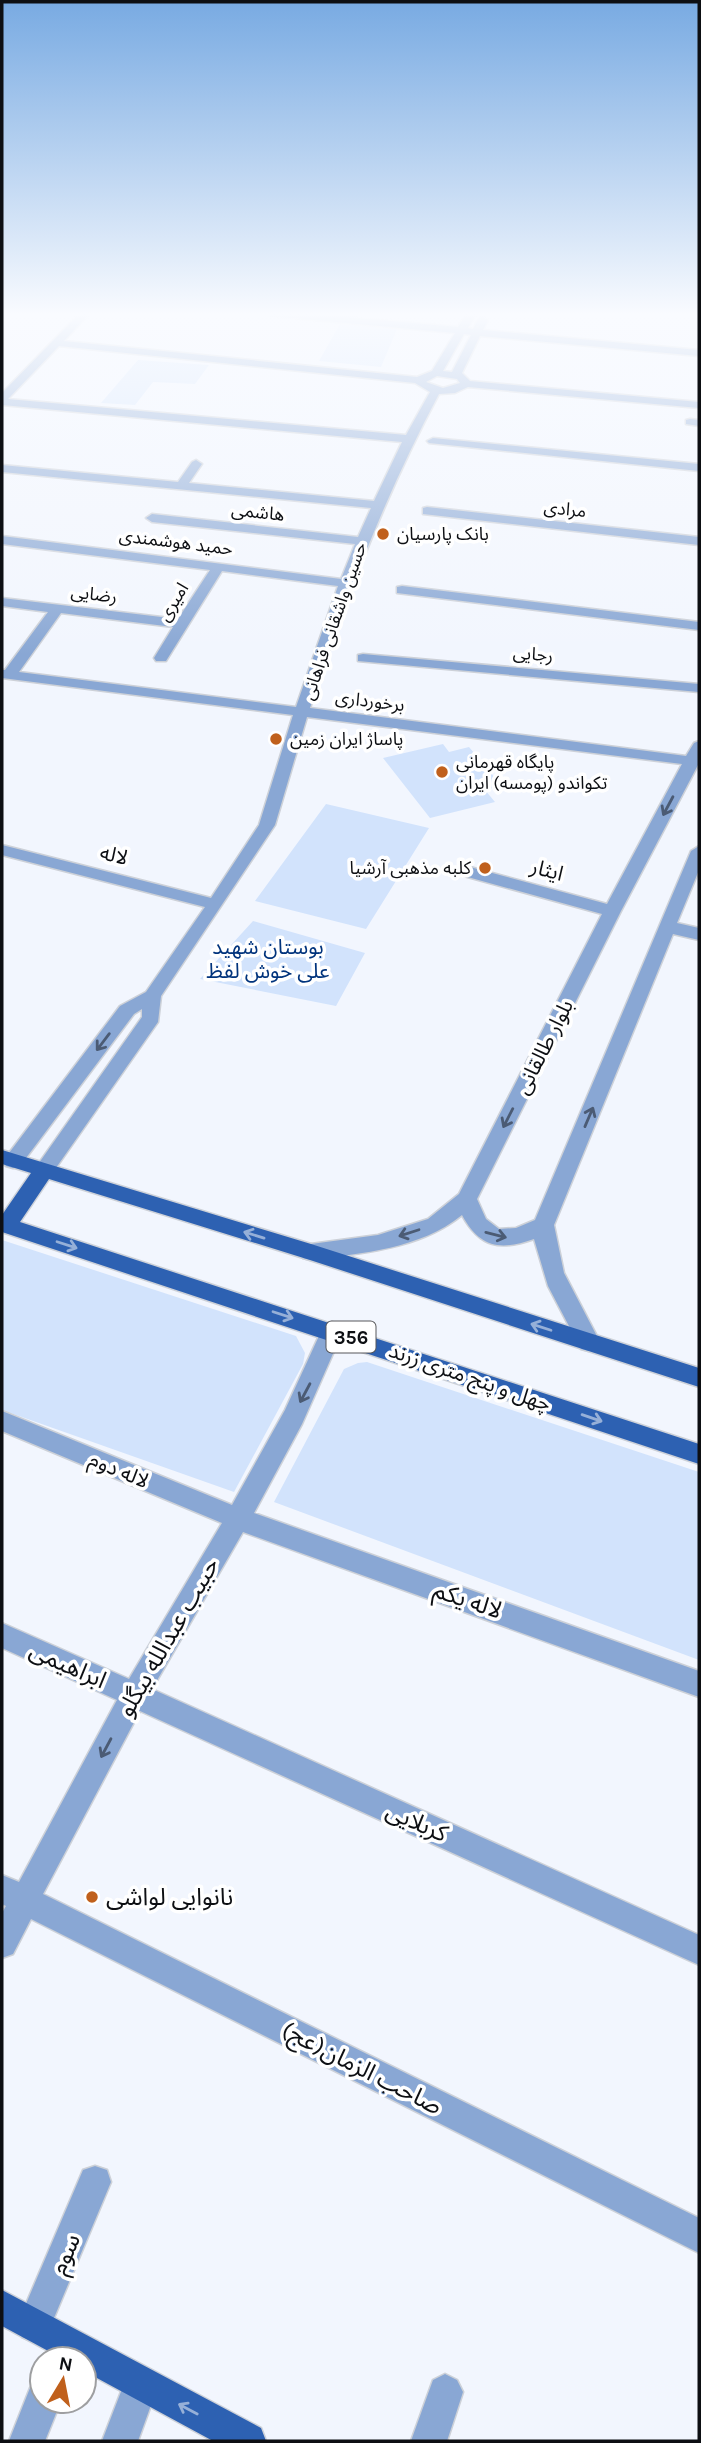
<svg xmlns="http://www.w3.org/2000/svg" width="701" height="2443" viewBox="0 0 701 2443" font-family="Karla,'Noto Sans Arabic',sans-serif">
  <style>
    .green { fill: #d2e3fc }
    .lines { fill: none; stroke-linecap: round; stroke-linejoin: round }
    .minor-casing { stroke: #cdd1d8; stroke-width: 3 }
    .major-casing { stroke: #cdd1d8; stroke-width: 3 }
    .minor { fill: #89a7d4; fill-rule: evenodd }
    .major { fill: #2d61b2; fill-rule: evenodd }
    .oneway { stroke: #4b5b74 }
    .oneway2 { stroke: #96b0d8 }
    .poi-dot { fill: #c0601c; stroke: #fff; stroke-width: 2.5 }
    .labels { text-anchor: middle; stroke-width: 7; stroke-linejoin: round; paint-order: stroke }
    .far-street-label { font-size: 18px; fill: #0d0f13; stroke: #fff }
    .far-poi-label { font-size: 18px; fill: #0d0f13; stroke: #fff; text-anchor: start }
    .shield { fill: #fff; stroke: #56575a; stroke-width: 2 }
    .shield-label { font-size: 19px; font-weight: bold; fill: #0d0f13 }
    .street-label { font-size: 21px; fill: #0d0f13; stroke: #fff }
    .park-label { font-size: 21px; fill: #00337c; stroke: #fff }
    .near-street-label { font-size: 24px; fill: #0d0f13; stroke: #fff }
    .near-poi-label { font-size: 24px; fill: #0d0f13; stroke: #fff; text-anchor: start }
  </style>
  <rect width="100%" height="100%" fill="#f2f6fe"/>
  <path class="green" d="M340,324L397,329L381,367L319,361Z
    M138,360L208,365H209L195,384L153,382L135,405L101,403Z
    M443,744L449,752L469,747L502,786L485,790L495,802L430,818L383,758Z
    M326,804L429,828L366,929L255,901Z
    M253,921L365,953L336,1006L200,979Z
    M2,1240L296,1336L305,1353L303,1364L234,1492L2,1410Z
    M367,1362L699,1472V1660L274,1502L344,1369L358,1363Z"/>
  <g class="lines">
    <g class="minor-casing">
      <path id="minor" d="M80,313H90L64,341L417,377L432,371L455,333L271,316L266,313H300L458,327L467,313H477L468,328L473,329L479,318L483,317L488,320L483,330L699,350V356L480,336L462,373L470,381L699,402V408L468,387L455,393L439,394C385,495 345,599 310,708L686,756L694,743L699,741V763L621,911L477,1199L486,1219L499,1229L516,1228L535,1220L691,851L699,846V870L677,923L699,928V940L673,934L554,1225L564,1273L600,1342L597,1349L589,1351L581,1349L548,1286L534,1239C500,1251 480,1248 462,1215C420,1249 363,1253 311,1260L303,1258L300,1252L303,1246L311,1244L378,1235L428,1219L459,1194L602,914L464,876L462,872L464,868L470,867L607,904L682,764L307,717L275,825L161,996L158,1022L51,1175L44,1178L37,1175L34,1170L142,1017V1009L134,1014L20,1166L13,1168L6,1166L3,1161L120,1006L146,992L205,907L2,855V845L211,898L259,825L293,715L2,678V670H5L48,612L2,606V598L178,619L210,570L2,544V536L341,579L355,544L152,522L146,518L152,514L358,537L371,508L2,472V465L178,482L192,462L196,460L202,464L189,483L374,501L402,442L2,405V393ZM464,334L471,335L452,372L443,371ZM59,346L415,383L430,392L406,435L8,399ZM437,376L457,379L460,383L443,388L426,382ZM222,571L338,586L296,707L19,672L61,613L173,627L154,658L156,661H166Z
        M690,419L699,420V426L686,424V420Z
        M433,438L699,464V471L429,443L427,441Z
        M427,507L699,537V545L423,514V508Z
        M402,586L699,622V630L397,593V587Z
        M363,654L699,684V692L358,661V655Z
        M332,1322L340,1325L343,1331L302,1424L254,1513L699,1671V1697L243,1532L152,1689L699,1935V1965L140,1711L43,1894L699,2218V2253L31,1919L13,1954L2,1958V1913L6,1906L2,1904V1875L19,1882L117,1700L2,1648V1623L129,1679L222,1523L2,1431V1411L232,1505L285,1410L324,1325Z
        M95,2166L107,2170L111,2182L46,2337L34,2342L22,2337L17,2325L83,2170Z
        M141,2365L153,2371L159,2383L138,2441H102L129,2371Z
        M445,2374L457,2380L463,2392L447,2441H411L433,2380Z
        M42,2384V2401H61L45,2441H9L30,2388Z"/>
    </g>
    <g class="major-casing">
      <path id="major" d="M2,1150L311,1244L699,1368V1387L310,1260L49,1179L20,1222L699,1444V1464L2,1232V1215L31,1173L2,1164Z
        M2,2290L261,2428L266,2441H213L84,2371V2359H63L2,2326Z"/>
    </g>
    <use href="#minor" class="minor"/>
    <use href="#major" class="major"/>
  </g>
  <defs><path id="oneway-shaft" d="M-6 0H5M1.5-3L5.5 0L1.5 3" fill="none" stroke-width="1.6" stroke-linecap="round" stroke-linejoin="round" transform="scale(1.75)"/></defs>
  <g class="oneway">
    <use href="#oneway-shaft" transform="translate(668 806) rotate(118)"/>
    <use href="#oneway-shaft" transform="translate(103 1042) rotate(127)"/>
    <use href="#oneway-shaft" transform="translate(589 1117) rotate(-67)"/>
    <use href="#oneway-shaft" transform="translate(508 1118) rotate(117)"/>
    <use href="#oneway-shaft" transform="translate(409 1233) rotate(162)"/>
    <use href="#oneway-shaft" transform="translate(496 1235) rotate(14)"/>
    <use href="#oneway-shaft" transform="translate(305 1393) rotate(118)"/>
    <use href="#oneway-shaft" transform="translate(106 1748) rotate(118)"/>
  </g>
  <g class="oneway2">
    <use href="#oneway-shaft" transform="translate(254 1235) rotate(-163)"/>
    <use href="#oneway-shaft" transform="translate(67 1245) rotate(18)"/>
    <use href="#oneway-shaft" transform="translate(283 1315) rotate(18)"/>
    <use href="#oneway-shaft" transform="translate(541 1327) rotate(-162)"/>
    <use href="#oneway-shaft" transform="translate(592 1418) rotate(19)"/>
    <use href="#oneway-shaft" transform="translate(188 2409) rotate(-152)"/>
  </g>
  <linearGradient id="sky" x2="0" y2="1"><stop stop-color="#78aae2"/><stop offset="0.48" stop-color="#f9fbff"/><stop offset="1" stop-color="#f9fbff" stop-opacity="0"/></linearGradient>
  <rect width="701" height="655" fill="url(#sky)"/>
  <g class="poi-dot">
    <circle cx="383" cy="534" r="7"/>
    <circle cx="276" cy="739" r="7"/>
    <circle cx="442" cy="772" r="7"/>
    <circle cx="485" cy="868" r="7"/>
    <circle cx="92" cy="1897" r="7"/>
  </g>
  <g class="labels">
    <g class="far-street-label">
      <text transform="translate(565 509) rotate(6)" y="6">مرادی</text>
      <text transform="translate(258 512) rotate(6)" y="6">هاشمی</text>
      <text transform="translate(176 542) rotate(7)" y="6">حمید هوشمندی</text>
      <text transform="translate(94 594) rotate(7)" y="6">رضایی</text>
      <text transform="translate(173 602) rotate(-58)" y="6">امیری</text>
      <text transform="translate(334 621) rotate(-71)" y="6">حسین واشقانی فراهانی</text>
      <text transform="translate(533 654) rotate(5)" y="6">رجایی</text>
      <text transform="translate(370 701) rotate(7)" y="6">برخورداری</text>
    </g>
    <g class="far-poi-label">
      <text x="397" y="540">بانک پارسیان</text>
      <text x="290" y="745">پاساژ ایران زمین</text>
      <text x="456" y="768">پایگاه قهرمانی<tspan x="456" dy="21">تکواندو (پومسه) ایران</tspan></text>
      <text x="471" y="874" text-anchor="end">کلبه مذهبی آرشیا</text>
    </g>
    <rect class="shield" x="326.5" y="1321.5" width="49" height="31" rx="5"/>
    <g class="shield-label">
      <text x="351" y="1344">356</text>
    </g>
    <g class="street-label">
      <text transform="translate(114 855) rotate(14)" y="7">لاله</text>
      <text transform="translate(547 870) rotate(15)" y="7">ایثار</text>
      <text transform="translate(544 1047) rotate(-63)" y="7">بلوار طالقانی</text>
      <text transform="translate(470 1377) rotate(19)" y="7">چهل و پنج متری زرند</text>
      <text transform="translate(119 1470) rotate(23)" y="7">لاله دوم</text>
    </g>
    <g class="park-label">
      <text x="268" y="954">بوستان شهید<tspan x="268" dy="24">علی خوش لفظ</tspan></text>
    </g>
    <g class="near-street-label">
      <text transform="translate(468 1600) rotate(19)" y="8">لاله یکم</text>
      <text transform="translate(168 1637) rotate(-60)" y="8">حبیب عبدالله بیگلو</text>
      <text transform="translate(68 1665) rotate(24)" y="8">ابراهیمی</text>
      <text transform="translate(417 1822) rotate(24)" y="8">کربلایی</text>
      <text transform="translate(362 2068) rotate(27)" y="8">صاحب الزمان(عج)</text>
      <text transform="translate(65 2254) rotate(-67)" y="8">سوم</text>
    </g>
    <g class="near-poi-label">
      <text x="106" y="1905">نانوایی لواشی</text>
    </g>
  </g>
  <rect width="701" height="2443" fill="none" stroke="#0d0f13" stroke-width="7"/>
  <g transform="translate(63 2380) rotate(10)"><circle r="33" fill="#ffffff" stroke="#9e9fa1" stroke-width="2"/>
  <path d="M0-5L12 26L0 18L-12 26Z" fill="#c0601c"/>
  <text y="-10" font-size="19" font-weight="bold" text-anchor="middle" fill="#0d0f13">N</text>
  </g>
</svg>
